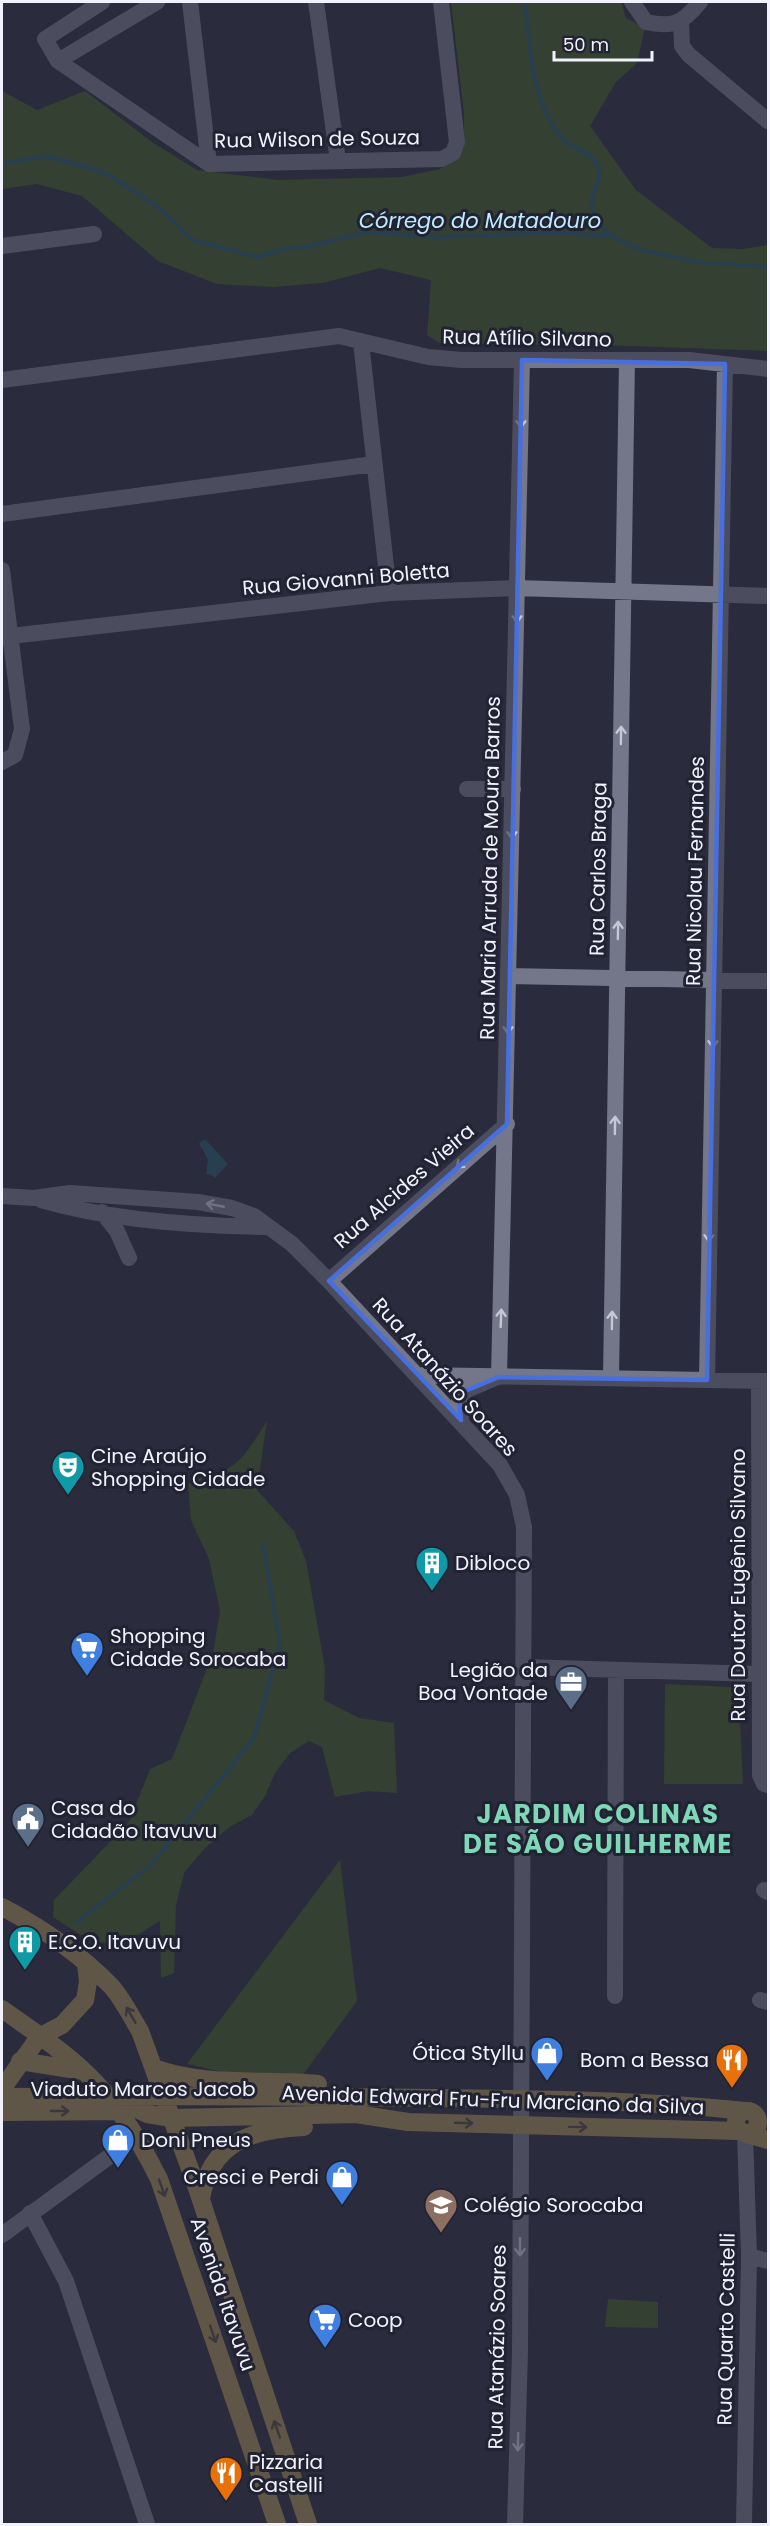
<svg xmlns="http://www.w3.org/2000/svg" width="770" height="2526" viewBox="0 0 770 2526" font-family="Poppins,sans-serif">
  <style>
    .green { fill: #415a24 }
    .water { fill: #24576a }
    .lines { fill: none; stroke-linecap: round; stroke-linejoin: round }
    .stream { stroke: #24576a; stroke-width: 4 }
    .minor { stroke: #747689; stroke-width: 16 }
    .major { stroke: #a28a57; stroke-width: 18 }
    .oneway { stroke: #c5c7d4 }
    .oneway2 { stroke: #4e463f }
    .marked { fill: none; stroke: #476fdf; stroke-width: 4.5; stroke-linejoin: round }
    .labels { text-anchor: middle; stroke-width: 6; stroke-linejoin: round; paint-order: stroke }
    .street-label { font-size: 20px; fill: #f1f2fd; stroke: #212232 }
    .poi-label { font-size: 20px; fill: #f1f2fd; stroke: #212232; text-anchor: start }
    .water-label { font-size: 21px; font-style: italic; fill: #beebfe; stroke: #212232 }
    .district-label { font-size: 26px; font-weight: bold; letter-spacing: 1.5px; fill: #7ed8b7; stroke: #212232 }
  </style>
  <rect width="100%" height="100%" fill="#2a2b3c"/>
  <path class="green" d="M451,2H621L626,18L645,28L637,63L616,82L590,126L636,190L712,248L743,249L768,245V351L603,345L441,344L427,335L431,280L380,268L323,283L273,287L217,284L158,261L82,196L37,184L2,189V91L37,110L85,91L152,142L197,170L278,180L402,177L440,169L464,148V114Z
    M267,1421L257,1490L294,1531L306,1561L325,1668L324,1700L359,1718L394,1723L397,1793L369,1791L335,1797L322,1747L309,1741L290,1753L275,1773L265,1796L252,1815L231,1826L206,1847L184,1873L176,1905L174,1973L161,1978L160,1921C150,1926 141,1935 131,1938C98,1952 80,1934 53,1917L54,1900L129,1822L150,1769L172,1759L213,1653L220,1611L209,1559L191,1520L188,1484C201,1476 222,1473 232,1466C247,1455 257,1436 267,1421Z
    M665,1684L731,1687L737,1692L739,1701L743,1784H664Z
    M340,1860L357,2001L302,2076L223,2072L187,2064Z
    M608,2299L658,2302V2328L605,2327Z"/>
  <path class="water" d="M205,1139L228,1164L215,1178L210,1174L206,1175L208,1160L199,1143Z"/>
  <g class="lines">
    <path class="stream" d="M525,2C530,46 531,101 561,137C571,149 590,150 598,165C604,176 593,189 592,200C592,206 593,212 593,218L611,236
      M2,163L48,156L108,174L158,207L193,240L258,257L285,249L307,247L366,232L436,237L557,233L611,236L641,250L698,262L768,267
      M75,1923L151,1865L254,1738L280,1644L263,1545"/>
    <path class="minor" d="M102,2L45,39L58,61L209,164L442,159L453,153L457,142L441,2
      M190,2L209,164
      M316,2L338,161
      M632,2L646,22C673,28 683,23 700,2
      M681,21L682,46L689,55L768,121
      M58,61L157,2
      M2,246L94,234
      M361,342L389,593
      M2,380L339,336L428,357L462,360H689L768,369
      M2,514L374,464
      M2,570L22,729L15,755L2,762
      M2,637L389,593L517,588L768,596
      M467,789H513
      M508,976L768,981
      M2,1196L34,1198L70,1193L198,1202L232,1208L254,1216L292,1244L329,1281L500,1465L517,1495L524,1527L520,2351L515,2524
      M41,1200C109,1220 197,1226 268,1227
      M102,1212L117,1231L129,1258
      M329,1281L507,1124
      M417,1375L768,1381
      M499,1377L522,360
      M611,1378L627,360
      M707,1380L725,364
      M759,1381L760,1775L764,1784L768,1785
      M461,1420L459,1398L465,1391L493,1379
      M523,1667L758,1674L767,1677
      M764,1890L768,1892
      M615,1996L616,1670
      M760,2000L768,2002
      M30,2213L66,2281L147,2524
      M2,2235L136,2137
      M749,2256L768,2261
      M744,2524L749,2256L745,2133"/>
    <path class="major" d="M2,1907C40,1927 81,1955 112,1987C123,2000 131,2016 140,2031L198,2191L308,2524
      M2,2009C30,2029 61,2049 86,2073C117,2102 140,2141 159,2179L277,2524
      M20,2061L83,2071
      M154,2068C205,2087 264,2079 318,2084
      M2,2089L39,2037L62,2025L85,2000L88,1982L86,1964
      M2,2097C145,2096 289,2096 432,2098C536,2099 641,2100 745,2111
      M114,2098L147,2114L172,2118L356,2114L408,2122L740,2131
      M736 2122a11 11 0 1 1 22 0a11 11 0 1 1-22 0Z
      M2,2112L126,2111
      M747,2134L768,2140
      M201,2199C210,2142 252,2129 304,2127"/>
  </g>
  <defs><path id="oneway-shaft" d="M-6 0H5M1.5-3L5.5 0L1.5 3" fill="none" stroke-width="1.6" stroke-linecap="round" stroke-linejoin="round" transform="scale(1.5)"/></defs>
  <g class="oneway">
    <use href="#oneway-shaft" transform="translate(521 419) rotate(91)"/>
    <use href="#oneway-shaft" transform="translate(517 614) rotate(91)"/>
    <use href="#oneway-shaft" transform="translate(621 735) rotate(-89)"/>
    <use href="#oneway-shaft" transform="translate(512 830) rotate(91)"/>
    <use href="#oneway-shaft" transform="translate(618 930) rotate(-89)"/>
    <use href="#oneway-shaft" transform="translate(508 1025) rotate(91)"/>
    <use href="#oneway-shaft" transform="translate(713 1039) rotate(91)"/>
    <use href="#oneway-shaft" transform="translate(615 1125) rotate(-89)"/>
    <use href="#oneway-shaft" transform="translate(463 1162) rotate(139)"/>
    <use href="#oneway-shaft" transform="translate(215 1205) rotate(-169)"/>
    <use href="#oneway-shaft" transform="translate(709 1233) rotate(91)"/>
    <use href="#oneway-shaft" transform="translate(501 1318) rotate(-88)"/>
    <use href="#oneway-shaft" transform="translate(612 1320) rotate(-89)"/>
    <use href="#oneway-shaft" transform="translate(520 2247) rotate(90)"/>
    <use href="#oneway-shaft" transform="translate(518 2442) rotate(91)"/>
  </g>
  <g class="oneway2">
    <use href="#oneway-shaft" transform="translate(131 2015) rotate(-120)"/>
    <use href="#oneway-shaft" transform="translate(60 2111)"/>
    <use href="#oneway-shaft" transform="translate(464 2123) rotate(2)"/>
    <use href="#oneway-shaft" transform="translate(578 2127) rotate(1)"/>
    <use href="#oneway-shaft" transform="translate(162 2188) rotate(71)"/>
    <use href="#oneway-shaft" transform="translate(213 2334) rotate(71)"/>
    <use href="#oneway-shaft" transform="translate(277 2429) rotate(-109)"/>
  </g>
  <path d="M0 0H770V2526H0ZM522,360L725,364L707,1380L499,1377L465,1391L459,1398L461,1420L329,1281L507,1124Z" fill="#2a2b3c" fill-opacity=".55" fill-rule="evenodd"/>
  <path class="marked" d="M522,360L725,364L707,1380L499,1377L465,1391L459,1398L461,1420L329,1281L507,1124Z"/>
  <defs>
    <g id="theatre-pin" transform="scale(1.725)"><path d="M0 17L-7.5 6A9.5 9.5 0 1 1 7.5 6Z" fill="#0f9aa8" stroke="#212232"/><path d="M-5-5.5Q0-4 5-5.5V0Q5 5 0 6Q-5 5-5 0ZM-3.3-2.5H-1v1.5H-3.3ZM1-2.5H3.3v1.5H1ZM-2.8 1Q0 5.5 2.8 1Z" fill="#fff"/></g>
    <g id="building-pin" transform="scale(1.725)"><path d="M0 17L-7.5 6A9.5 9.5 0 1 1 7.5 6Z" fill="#0f9aa8" stroke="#212232"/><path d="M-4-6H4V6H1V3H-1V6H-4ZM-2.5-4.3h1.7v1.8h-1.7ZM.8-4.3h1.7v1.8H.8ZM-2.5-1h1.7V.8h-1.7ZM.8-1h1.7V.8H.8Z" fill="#fff"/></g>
    <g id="supermarket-pin" transform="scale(1.725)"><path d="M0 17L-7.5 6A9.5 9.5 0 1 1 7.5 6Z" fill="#3f7fe0" stroke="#212232"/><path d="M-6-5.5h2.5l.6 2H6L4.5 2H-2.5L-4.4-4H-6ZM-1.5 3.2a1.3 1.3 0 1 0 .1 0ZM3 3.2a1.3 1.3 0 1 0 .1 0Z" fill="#fff"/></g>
    <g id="office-pin" transform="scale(1.725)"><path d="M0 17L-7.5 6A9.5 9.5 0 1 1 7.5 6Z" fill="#5c6f8a" stroke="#212232"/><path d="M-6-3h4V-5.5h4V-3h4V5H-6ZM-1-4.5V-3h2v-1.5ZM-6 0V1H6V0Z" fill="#fff"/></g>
    <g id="civic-pin" transform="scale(1.725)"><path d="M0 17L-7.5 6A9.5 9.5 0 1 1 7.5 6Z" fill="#5c6f8a" stroke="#212232"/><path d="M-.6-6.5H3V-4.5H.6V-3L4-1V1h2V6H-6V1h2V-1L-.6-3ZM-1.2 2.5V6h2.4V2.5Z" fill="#fff"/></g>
    <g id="shop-pin" transform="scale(1.725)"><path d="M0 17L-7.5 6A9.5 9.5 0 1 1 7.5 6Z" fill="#3f7fe0" stroke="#212232"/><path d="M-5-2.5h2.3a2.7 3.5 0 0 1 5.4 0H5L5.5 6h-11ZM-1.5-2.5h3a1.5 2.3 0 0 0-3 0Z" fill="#fff"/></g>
    <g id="restaurant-pin" transform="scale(1.725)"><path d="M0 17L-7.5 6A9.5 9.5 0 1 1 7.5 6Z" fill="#e8710a" stroke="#212232"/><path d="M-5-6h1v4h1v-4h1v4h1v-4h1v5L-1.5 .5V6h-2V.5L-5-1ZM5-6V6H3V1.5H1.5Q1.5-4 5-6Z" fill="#fff"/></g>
    <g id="school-pin" transform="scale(1.725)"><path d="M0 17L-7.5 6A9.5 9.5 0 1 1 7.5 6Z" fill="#8d6e63" stroke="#212232"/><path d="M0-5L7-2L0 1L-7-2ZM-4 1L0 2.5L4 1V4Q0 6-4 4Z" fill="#fff"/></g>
  </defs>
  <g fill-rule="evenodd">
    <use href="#theatre-pin" x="68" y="1467"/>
    <use href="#building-pin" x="432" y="1563"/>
    <use href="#supermarket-pin" x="87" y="1648"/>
    <use href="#office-pin" x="571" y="1682"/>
    <use href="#civic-pin" x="28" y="1819"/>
    <use href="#building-pin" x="25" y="1942"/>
    <use href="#shop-pin" x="547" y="2053"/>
    <use href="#restaurant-pin" x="732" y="2060"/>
    <use href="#shop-pin" x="118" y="2140"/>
    <use href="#shop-pin" x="342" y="2177"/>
    <use href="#school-pin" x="441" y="2205"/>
    <use href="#supermarket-pin" x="325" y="2320"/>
    <use href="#restaurant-pin" x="226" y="2473"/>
  </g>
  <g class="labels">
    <g class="street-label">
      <text transform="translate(317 139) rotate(-1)" y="7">Rua Wilson de Souza</text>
      <text transform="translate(527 338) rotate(1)" y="7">Rua Atílio Silvano</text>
      <text transform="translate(346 579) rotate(-5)" y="7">Rua Giovanni Boletta</text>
      <text transform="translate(490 868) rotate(-89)" y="7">Rua Maria Arruda de Moura Barros</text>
      <text transform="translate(598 869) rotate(-89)" y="7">Rua Carlos Braga</text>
      <text transform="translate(695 871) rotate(-89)" y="7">Rua Nicolau Fernandes</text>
      <text transform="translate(404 1186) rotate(-41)" y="7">Rua Alcides Vieira</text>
      <text transform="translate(445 1377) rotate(48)" y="7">Rua Atanázio Soares</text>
      <text transform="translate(738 1585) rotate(-90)" y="7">Rua Doutor Eugênio Silvano</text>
      <text x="143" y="2096">Viaduto Marcos Jacob</text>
      <text transform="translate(493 2100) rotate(2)" y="7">Avenida Edward Fru-Fru Marciano da Silva</text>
      <text transform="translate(223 2294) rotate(71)" y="7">Avenida Itavuvu</text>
      <text transform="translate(726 2329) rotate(-89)" y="7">Rua Quarto Castelli</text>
      <text transform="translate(497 2347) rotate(-89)" y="7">Rua Atanázio Soares</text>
    </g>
    <g class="poi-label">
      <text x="91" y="1463">Cine Araújo<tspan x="91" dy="23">Shopping Cidade</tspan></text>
      <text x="455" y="1570">Dibloco</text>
      <text x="110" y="1643">Shopping<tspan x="110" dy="23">Cidade Sorocaba</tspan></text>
      <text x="548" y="1677" text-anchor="end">Legião da<tspan x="548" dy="23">Boa Vontade</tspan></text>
      <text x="51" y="1815">Casa do<tspan x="51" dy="23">Cidadão Itavuvu</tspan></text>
      <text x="48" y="1949">E.C.O. Itavuvu</text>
      <text x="524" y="2060" text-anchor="end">Ótica Styllu</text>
      <text x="709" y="2067" text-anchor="end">Bom a Bessa</text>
      <text x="141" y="2147">Doni Pneus</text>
      <text x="319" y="2184" text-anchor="end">Cresci e Perdi</text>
      <text x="464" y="2212">Colégio Sorocaba</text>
      <text x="348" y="2327">Coop</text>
      <text x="249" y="2469">Pizzaria<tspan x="249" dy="23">Castelli</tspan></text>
    </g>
    <g class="water-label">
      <text x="480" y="228">Córrego do Matadouro</text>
    </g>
    <g class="district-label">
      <text x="598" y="1823">JARDIM COLINAS<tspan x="598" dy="30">DE SÃO GUILHERME</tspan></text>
    </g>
  </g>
  <rect width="770" height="2526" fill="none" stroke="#f1f2fd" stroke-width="6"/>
  <path d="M554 51v9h98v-9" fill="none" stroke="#f1f2fd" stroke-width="3"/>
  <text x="563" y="51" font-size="18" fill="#f1f2fd" stroke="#212232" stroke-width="4.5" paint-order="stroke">50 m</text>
</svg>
